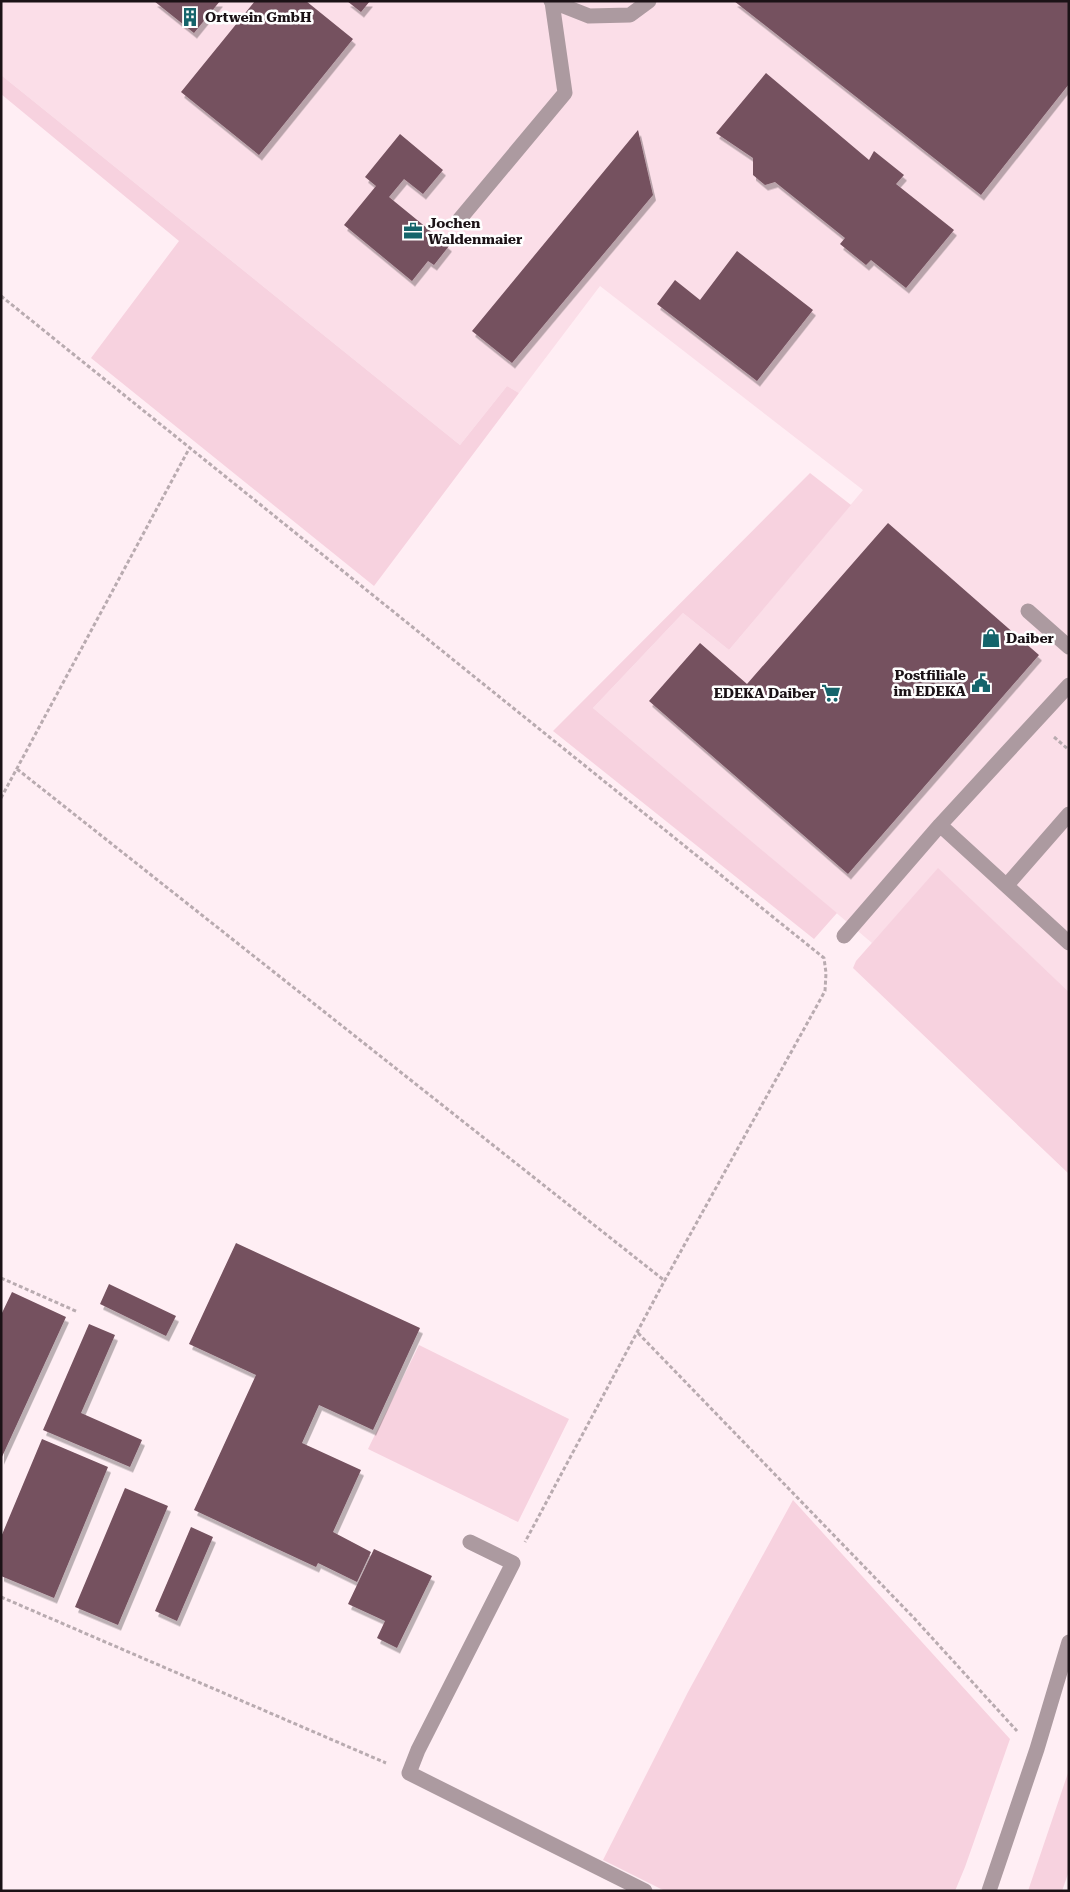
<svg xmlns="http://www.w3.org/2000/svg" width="1070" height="1892" viewBox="0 0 1070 1892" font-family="'Roboto Serif',serif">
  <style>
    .built { fill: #fbdee8 }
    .green { fill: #f7d2df }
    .building { fill: #74515e; filter: url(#shadow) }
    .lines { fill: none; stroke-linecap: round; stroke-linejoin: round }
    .path { stroke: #b9abb0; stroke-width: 3; stroke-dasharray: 4 2.5; stroke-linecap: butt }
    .minor { stroke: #ac9aa0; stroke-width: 15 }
    .labels { text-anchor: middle; stroke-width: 5; stroke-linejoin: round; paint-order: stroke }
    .poi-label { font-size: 14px; font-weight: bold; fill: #1b1216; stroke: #fff; text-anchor: start }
  </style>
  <defs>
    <filter id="shadow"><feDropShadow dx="3" dy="5.5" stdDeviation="0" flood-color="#0004"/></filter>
  </defs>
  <rect width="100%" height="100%" fill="#ffeef4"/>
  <path class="built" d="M1,1H1069V992L938,869L872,943L593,708L683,613L729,650L863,490L600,286L519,393L507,386L460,445L1,75Z"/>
  <path class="green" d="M1,75L460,445L507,386L519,393L374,586L91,358L179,241L1,94Z
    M810,473L851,505L729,650L683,613L593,708L837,913L814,939L553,731Z
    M938,868L1069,992V1174L853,968L856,961Z
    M419,1345L569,1419L518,1522L368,1449Z
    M793,1500L1010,1739L965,1867L955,1891H665L603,1860L688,1692Z
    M1069,1770V1871L1062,1891H1028Z"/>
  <path class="building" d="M154,1H220L194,33Z
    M255,1H306L353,39L259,155L181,92Z
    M347,1H370L361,12Z
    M734,1H1069V84L981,195Z
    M766,73L869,160L874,151L904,175L896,184L954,230L906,288L871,260L866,265L840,244L845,238L775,182L765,185L753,175V158L716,133Z
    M638,130L653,195L512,363L472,331Z
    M400,134L443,170L423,194L404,179L389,197L449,246L434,265L428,261L412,281L344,225L376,186L365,177Z
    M737,251L813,310L757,381L657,304L675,280L700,300Z
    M888,523L1039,655L848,874L649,701L700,643L747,684Z
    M236,1243L420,1328L373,1430L319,1405L302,1443L361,1470L333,1532L371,1552L357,1582L318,1563L316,1567L194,1510L256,1375L189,1344Z
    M109,1284L176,1316L166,1336L100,1304Z
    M12,1292L66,1317L1,1459V1315Z
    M89,1324L115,1335L81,1413L142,1440L130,1467L43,1430Z
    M42,1439L108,1467L54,1598L1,1576V1537Z
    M125,1488L168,1506L118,1625L75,1607Z
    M191,1527L213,1537L177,1621L155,1611Z
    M374,1549L432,1576L397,1648L377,1638L385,1621L348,1604Z"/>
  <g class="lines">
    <path class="path" d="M1,296L824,958L826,973L825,991L666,1278L525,1542
      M1054,737L1069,750
      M17,769L665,1281
      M1,798L190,447
      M1,1278L78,1312
      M638,1333L913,1617L1017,1731
      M1,1597L386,1763"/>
    <path class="minor" d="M551,1L589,16L630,15L649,1
      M459,220L565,93L552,2
      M1028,611L1069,647
      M940,825L1069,943
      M1007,885L1069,814
      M844,936L940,825L1069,685
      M470,1542L513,1563L418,1750L409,1773L645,1891
      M989,1891L1037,1749L1069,1642"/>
  </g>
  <defs>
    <g id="building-bare" transform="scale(1.5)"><path d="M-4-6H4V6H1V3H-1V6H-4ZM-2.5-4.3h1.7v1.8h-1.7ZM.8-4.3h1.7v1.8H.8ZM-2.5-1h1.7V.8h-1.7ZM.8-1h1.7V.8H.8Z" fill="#15646b" stroke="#fff" stroke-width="2.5" paint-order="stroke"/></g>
    <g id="office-bare" transform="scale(1.5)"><path d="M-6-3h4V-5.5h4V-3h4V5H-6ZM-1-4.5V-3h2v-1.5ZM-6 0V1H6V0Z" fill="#15646b" stroke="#fff" stroke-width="2.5" paint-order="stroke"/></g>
    <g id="shop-bare" transform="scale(1.5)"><path d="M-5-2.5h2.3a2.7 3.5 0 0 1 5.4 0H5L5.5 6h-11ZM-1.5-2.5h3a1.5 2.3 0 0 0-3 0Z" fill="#15646b" stroke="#fff" stroke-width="2.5" paint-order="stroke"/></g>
    <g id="civic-bare" transform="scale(1.5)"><path d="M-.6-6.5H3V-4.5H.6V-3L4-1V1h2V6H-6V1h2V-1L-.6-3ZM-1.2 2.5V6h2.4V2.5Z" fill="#15646b" stroke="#fff" stroke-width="2.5" paint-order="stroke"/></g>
    <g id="supermarket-bare" transform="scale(1.5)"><path d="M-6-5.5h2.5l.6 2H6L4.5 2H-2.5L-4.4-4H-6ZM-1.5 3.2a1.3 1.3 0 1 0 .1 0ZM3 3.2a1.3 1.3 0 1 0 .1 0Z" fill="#15646b" stroke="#fff" stroke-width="2.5" paint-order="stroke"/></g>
  </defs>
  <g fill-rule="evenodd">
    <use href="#building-bare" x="190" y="17"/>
    <use href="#office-bare" x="413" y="231"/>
    <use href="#shop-bare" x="991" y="638"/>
    <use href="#civic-bare" x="981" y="683"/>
    <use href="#supermarket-bare" x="831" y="693"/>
  </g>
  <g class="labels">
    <g class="poi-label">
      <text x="205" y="22">Ortwein GmbH</text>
      <text x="428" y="228">Jochen<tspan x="428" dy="16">Waldenmaier</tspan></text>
      <text x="1006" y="643">Daiber</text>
      <text x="966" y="680" text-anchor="end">Postfiliale<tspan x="966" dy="16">im EDEKA</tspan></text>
      <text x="816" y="698" text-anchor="end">EDEKA Daiber</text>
    </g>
  </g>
  <rect width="1070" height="1892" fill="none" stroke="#1b1216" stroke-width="5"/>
</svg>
